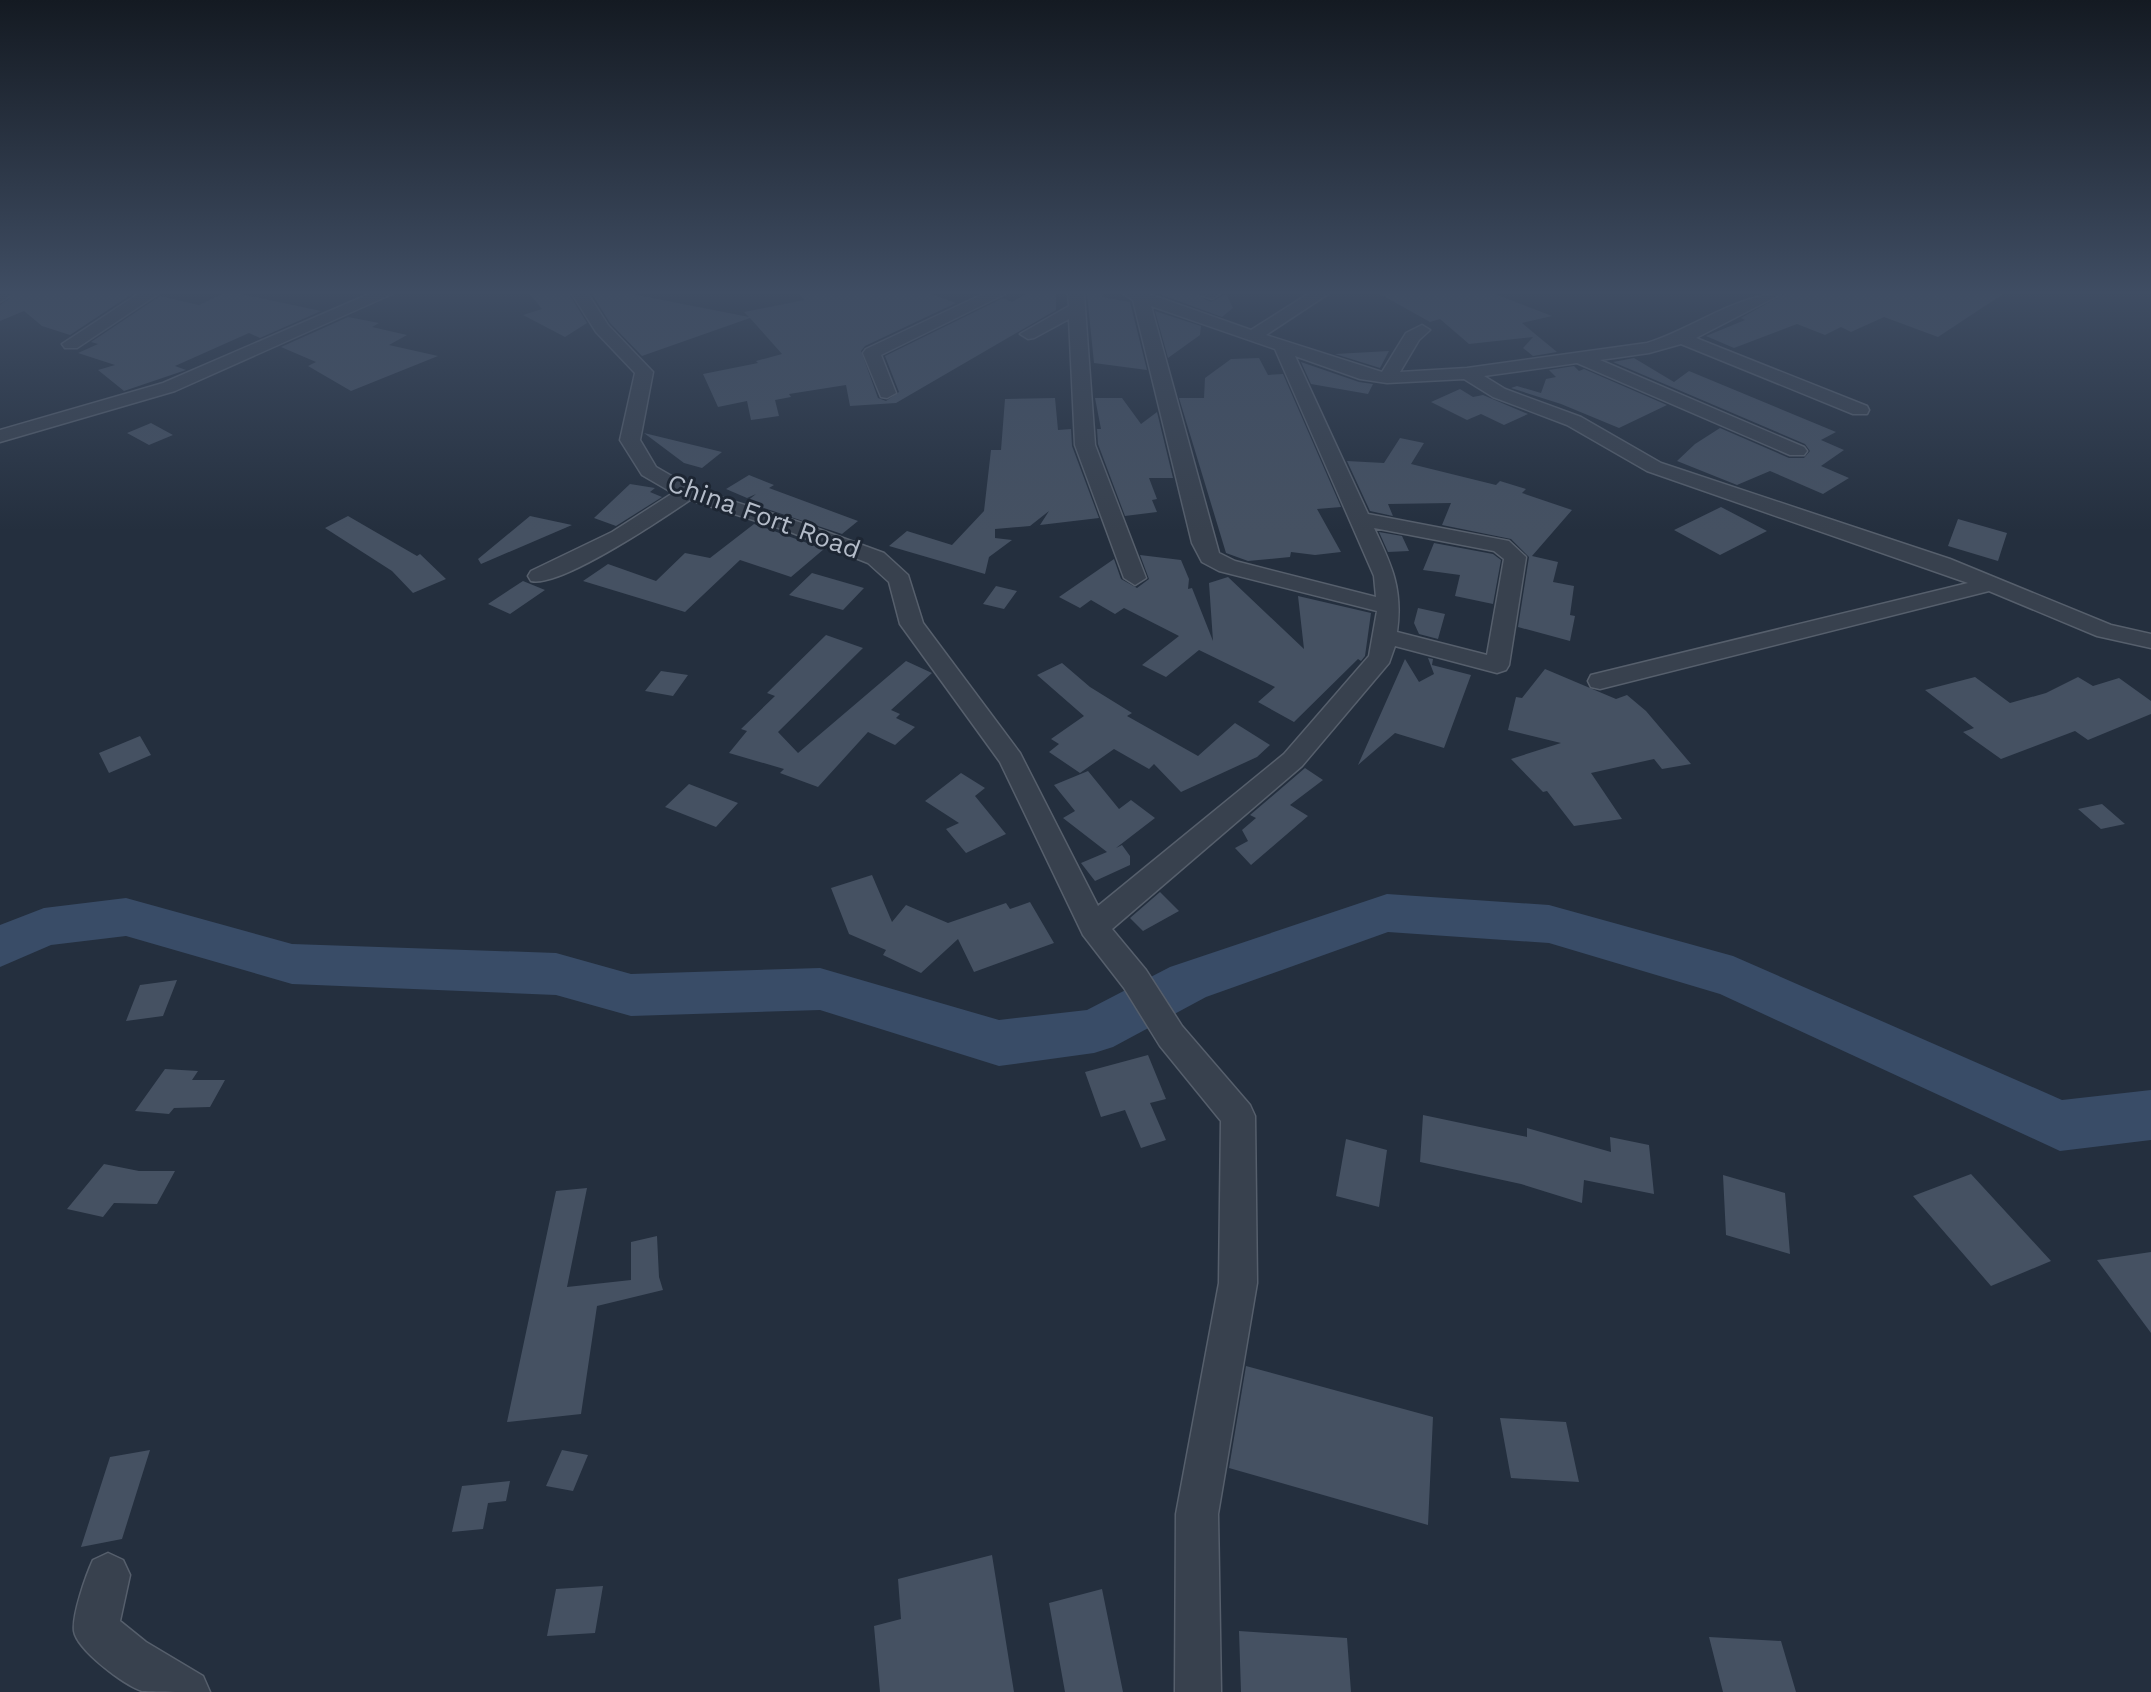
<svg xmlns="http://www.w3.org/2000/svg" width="2151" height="1692" viewBox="0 0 2151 1692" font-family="'Work Sans',sans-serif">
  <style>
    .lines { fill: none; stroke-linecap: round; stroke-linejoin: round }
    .river { fill: #394c67; fill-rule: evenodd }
    .building { fill: #455162 }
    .minor-casing { stroke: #565f6c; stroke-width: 3 }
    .minor { fill: #38414e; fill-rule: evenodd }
    .labels { text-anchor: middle; stroke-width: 6; stroke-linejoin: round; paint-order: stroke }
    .street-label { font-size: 26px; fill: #b4bcc9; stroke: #1d2633 }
  </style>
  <rect width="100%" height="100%" fill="#242f3e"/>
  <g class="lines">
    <path class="river" d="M1387,894L1549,905L1733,956L2062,1100L2151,1090V1140L2060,1151L1720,994L1549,943L1388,932L1206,997L1113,1047L1094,1053L999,1066L820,1010L631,1016L556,995L292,984L126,936L51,945L0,967V925L44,908L126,898L292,944L556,953L631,974L820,968L999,1020L1087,1010L1170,967Z"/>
  </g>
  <path class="building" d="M16,294H132L70,335L42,326L24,311L0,321V305Z
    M222,294H241L321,311L260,338L249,333L175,366L186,370L124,391L98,370L115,365L78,353L98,344L91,342L160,296L199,305Z
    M530,294H569L587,323L565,337L523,315L542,309Z
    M592,294H632L749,317L744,312L804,300L800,294H931L956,303L865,346L861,351L878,398L886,401L899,392L885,356L1003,298L1012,302L1026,294H1056V310L896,403L850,406L846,385L789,394L791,397L775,400L779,416L751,420L747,401L718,407L703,374L758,363L756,361L782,354L750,318L642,356L610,323Z
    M1087,294H1104L1102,297L1130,302L1147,370L1094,363Z
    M1159,294H1194L1211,302L1226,294L1233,308L1222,317Z
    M1380,294H1495L1552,316L1522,323L1557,352L1533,356L1523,348L1533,337L1469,344L1440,319L1430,322Z
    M1784,294H2003L1938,337L1884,317L1851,332L1841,327L1825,335L1797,324L1734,348L1706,336L1745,320L1741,318Z
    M1155,311L1201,326L1200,335L1168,358Z
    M348,317L379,323L372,327L407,335L389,345L438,356L351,391L308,366L316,362L281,347Z
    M1389,351L1380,368L1335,354Z
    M1259,358L1268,375L1283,374L1341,507L1317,509L1341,552L1315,555L1291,552L1290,557L1248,561L1226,553L1179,398H1204L1205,378L1231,359Z
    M1634,358L1674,382L1689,371L1836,432L1821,440L1844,450L1821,466L1849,478L1823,494L1770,471L1737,485L1677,461L1695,444L1720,428L1789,458H1804L1810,451L1805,444L1613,362Z
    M1301,362L1359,382L1373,384L1368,394L1311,384Z
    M1574,366L1579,371L1584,369L1667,405L1619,428L1561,404L1511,388L1517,386L1541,393L1546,379L1556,377L1549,370Z
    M1460,389L1473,397L1483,395L1528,414L1504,425L1481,414L1467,420L1431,402Z
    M1055,398L1058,430L1071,429L1072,446L1099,518L1040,525L1049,511L1030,526L995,529V538L1012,540L989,557L985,574L889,546L907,531L952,545L984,511L991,450H1001L1005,399Z
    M1095,398H1122L1141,424L1157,412L1173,478H1149L1157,499L1152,500L1157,512L1125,516L1098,444L1097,429H1101Z
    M151,423L173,435L149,445L127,433Z
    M644,433L722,452L702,468L684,463Z
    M1400,438L1424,443L1411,464L1496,485L1500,481L1526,489L1522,493L1572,510L1532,556L1558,562L1553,582L1574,586L1570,615L1575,616L1570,641L1518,627L1529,557L1511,539L1442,525L1451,503L1388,504L1393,516L1370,511L1347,461L1384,463Z
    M749,475L774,485L769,488L858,521L842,534L746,502L756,494L747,498L726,489Z
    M630,484L655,488L650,492L662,497L616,526L594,518Z
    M1721,507L1767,531L1720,555L1674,530Z
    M348,516L417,556L420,554L446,579L413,593L392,571L325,528Z
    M530,516L572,525L481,564L478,559Z
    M1958,519L2007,533L1998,561L1948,546Z
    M754,524L824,549L791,577L740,560L685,612L583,581L608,564L656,581L685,553L710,558Z
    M1379,532L1402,536L1409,551L1388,552Z
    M1434,543L1493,554L1501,560L1493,604L1455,596L1460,575L1423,570Z
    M1140,555L1181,560L1189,579L1188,589L1192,588L1213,641L1209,583L1228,577L1304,649L1298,596L1371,613L1365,656L1361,661L1358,659L1294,722L1258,702L1275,687L1199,650L1166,677L1142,665L1179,636L1124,608L1115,614L1091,600L1080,608L1059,597L1114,559L1121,579L1137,588L1149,579Z
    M812,573L864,588L843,610L789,595Z
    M523,581L545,590L510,614L488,604Z
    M996,586L1017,591L1004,609L983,604Z
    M1418,608L1445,614L1438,639L1419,634L1414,623Z
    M826,635L863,648L778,732L798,753L906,661L932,673L891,710L900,714L896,718L915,727L895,745L868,732L818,787L780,773L784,769L729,753L747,731L741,729L775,696L767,693Z
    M1428,658L1433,659L1432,665L1471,675L1444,748L1395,733L1358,765L1405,659L1419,682L1434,674Z
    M1062,663L1090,687L1132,713L1127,716L1198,756L1235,723L1270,745L1257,757L1181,792L1154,764L1149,769L1114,749L1080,773L1049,752L1059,744L1051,739L1084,716L1037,675Z
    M1545,669L1616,699L1627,695L1646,711L1691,764L1662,769L1654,759L1591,773L1622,819L1574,826L1547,791L1543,792L1511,759L1561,743L1508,730L1516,697L1522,698Z
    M661,671L688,675L673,696L645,691Z
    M1975,677L2010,703L2046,693L2078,677L2093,686L2119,678L2151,701V714L2088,740L2075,731L2001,759L1963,732L1974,728L1925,690Z
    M140,736L151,755L109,773L99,753Z
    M1305,768L1323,780L1290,805L1308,816L1251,865L1235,848L1248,841L1242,830L1256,818L1250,815Z
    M1088,771L1119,809L1131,800L1155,818L1116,848L1122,845L1130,856V865L1095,881L1081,863L1107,852L1063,818L1075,811L1054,785Z
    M961,773L985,788L975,796L1006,834L966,853L946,829L959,823L925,801Z
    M689,784L738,803L716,827L665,807Z
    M2102,804L2125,824L2101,829L2078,809Z
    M872,875L892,922L906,905L948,923L1006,903L1010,909L1030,902L1054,943L974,972L958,939L921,973L883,955L886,950L849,934L831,888Z
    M1160,892L1179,911L1143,931L1130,918Z
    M177,980L163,1016L126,1021L140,985Z
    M1148,1055L1166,1099L1150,1103L1166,1140L1141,1148L1125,1110L1101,1117L1085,1072Z
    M165,1069L198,1071L192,1080H225L210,1107L174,1108L169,1114L135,1111Z
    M1423,1115L1527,1137V1128L1611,1152L1610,1137L1649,1145L1654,1194L1584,1180L1582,1203L1521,1184L1420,1162Z
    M1346,1139L1387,1150L1379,1207L1336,1196Z
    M104,1164L139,1171H175L157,1204L114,1203L103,1217L67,1209Z
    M1971,1174L2051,1261L1991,1286L1913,1196Z
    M1723,1175L1785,1193L1790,1254L1726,1235Z
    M587,1188L567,1287L631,1280V1242L657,1236L659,1277L663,1290L597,1306L581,1414L507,1422L556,1191Z
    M2151,1252V1333L2097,1260Z
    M1246,1366L1433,1417L1428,1525L1229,1468Z
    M1500,1418L1566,1422L1579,1482L1511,1478Z
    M150,1450L122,1539L81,1547L110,1457Z
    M562,1450L588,1455L573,1491L546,1486Z
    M510,1481L506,1501L488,1503L483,1529L452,1532L462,1486Z
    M992,1555L1014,1692H880L874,1626L901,1619L898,1579Z
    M603,1586L595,1633L547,1636L556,1589Z
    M1102,1589L1123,1692H1065L1049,1603Z
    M1239,1631L1347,1638L1351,1692H1241Z
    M1709,1637L1781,1641L1796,1692H1723Z"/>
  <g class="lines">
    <g class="minor-casing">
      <path id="minor" d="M0,294H13L0,302Z
        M138,294H158L77,348H65L62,344Z
        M369,294H392L175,391L0,442V430L163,383Z
        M572,294H588L608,325L653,372L640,440L656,467L694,489L802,523L884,553L908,575L923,623L1020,753L1098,906L1284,754L1369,656L1377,611L1219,571L1202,562L1192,543L1133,300L1124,294H1149L1251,330L1308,294H1328L1266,335L1382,372L1406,333L1422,325L1430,330L1419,340L1400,372L1467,368L1647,343C1690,330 1737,294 1781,294L1696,338L1867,406L1869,410L1867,414H1853L1681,344L1649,353L1600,360L1804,447L1807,451L1804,455H1790L1577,363L1484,376L1505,389L1581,417L1661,463L1950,559L2111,625L2151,634V648L2097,636L1989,591L1600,689L1591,687L1588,681L1591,675L1968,583L1647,471L1567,425L1493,397L1464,379L1387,383L1360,379L1295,356L1368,514L1509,541L1526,557L1509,665L1506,670L1497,673L1395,646L1389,663L1302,766L1112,929L1146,970L1182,1026L1250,1105L1255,1116L1257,1283L1218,1514L1221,1692H1175L1176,1514L1219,1283L1221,1121L1160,1046L1124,988L1083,935L1000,762L900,624L889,582L868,563L788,531L690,500C662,519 560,588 531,581L528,576L531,571L612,532L673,493L642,475L620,440L635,373L596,332ZM1151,306L1275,349L1374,576L1376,597L1235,561L1219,553ZM1374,528L1494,551L1504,559L1487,655L1397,632C1403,589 1392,566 1374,528Z
        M983,294H1005L881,355L896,393L887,398L881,397L863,353L866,349Z
        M1068,294H1084L1095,445L1146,578L1135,585L1124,578L1075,445L1069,319L1034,338L1028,339L1020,334L1069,306Z
        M1197,294H1220L1212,299Z
        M108,1553L123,1560L130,1575L120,1621L146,1642L203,1676L210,1692C193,1692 157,1692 142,1691C124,1685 77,1650 74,1631C72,1615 86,1575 93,1560Z"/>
    </g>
    <use href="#minor" class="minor"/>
  </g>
  <linearGradient id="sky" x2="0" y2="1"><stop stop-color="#141a22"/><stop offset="0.55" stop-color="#3f4d63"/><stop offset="1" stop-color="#3f4d63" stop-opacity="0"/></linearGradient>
  <rect width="2151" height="531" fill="url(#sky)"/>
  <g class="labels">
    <g class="street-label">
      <text transform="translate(764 516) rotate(20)" y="9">China Fort Road</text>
    </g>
  </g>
</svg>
